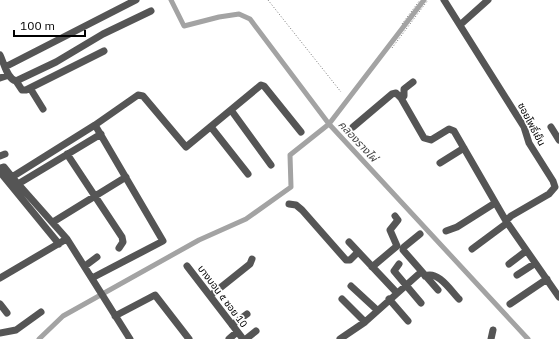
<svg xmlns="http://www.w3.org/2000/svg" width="559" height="339" viewBox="0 0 559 339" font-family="'IBM Plex Sans','Noto Sans Thai',sans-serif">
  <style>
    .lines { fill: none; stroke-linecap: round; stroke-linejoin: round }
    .canal { stroke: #a3a3a3; stroke-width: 5 }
    .path { stroke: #777; stroke-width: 1; stroke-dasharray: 1 2; stroke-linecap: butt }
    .minor { stroke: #555; stroke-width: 7 }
    .labels { text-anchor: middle; stroke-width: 3.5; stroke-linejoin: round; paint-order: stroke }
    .street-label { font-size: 10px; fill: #000; stroke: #fff }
    .water-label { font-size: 11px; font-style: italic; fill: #444; stroke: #fff }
  </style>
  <rect width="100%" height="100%" fill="#fff"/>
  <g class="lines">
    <path class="canal" d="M171,0L184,26L219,17L239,14L250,19L329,124L528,339
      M39,339L63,316L199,240L246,219L291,187L290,155L329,124L424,0"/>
    <path class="path" d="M268,0L341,92
      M402,24L420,0
      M392,48L428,0"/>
    <path class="minor" d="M444,0L524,127L529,143L553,181L555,187L549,194L511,216L506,221
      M460,25L488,0
      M0,55C4,63 7,79 16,81L56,62L103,34L151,11
      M5,67L136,0
      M0,78L9,75
      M16,81L22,90H26L104,51
      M30,88L43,109
      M401,98L404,96V89L413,82
      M231,110L271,165
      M211,127L248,174
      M353,127L392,94L396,93L401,98L424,138L431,140L449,129L454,131L506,221L559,297
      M551,127L559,140
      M67,154L122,237L123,242L119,248
      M0,156L5,154
      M440,163L464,148
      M0,168L4,167L12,177L95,125L138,95L143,96L186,147L261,85L264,86L301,132
      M0,172L59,244
      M12,177L67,239L130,339
      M18,184L101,134
      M289,204L296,205L302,210L346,260H350L358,252
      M53,222L126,177
      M446,231L457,227L495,203
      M420,234L404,247L403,250L438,290
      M349,242L397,293
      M472,249L507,223
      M399,264L394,271L421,303
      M509,264L526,251
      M85,266L97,257
      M187,266L243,339
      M372,267L397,246L390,230L398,220L395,216
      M517,275L534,264
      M425,276C438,270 451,291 459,299
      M0,278L63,241
      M92,278L163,241L95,125
      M351,286L377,310
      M210,296L250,264L252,259
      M342,299L365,322
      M389,299L408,321
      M0,304L7,313
      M510,304L547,279
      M115,316L155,295L189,339
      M232,325L247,314
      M0,333L16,330L41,312
      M229,339L237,332
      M246,339L256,331
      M340,339L365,322L421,272
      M491,339L493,330"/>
  </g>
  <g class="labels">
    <g class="street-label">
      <text transform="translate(532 124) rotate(62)" y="4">ซอยโพธิ์เย็น</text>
      <text transform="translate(223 296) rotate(53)" y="4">บางบอน ๕ ซอย 10</text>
    </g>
    <g class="water-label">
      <text transform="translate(358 141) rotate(47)" y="4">คลองรางไผ่</text>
    </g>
  </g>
  <path d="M14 30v6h71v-6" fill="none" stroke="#000000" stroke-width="2"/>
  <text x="20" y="30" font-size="12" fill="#000000" stroke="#ffffff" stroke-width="3" paint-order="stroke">100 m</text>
</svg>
